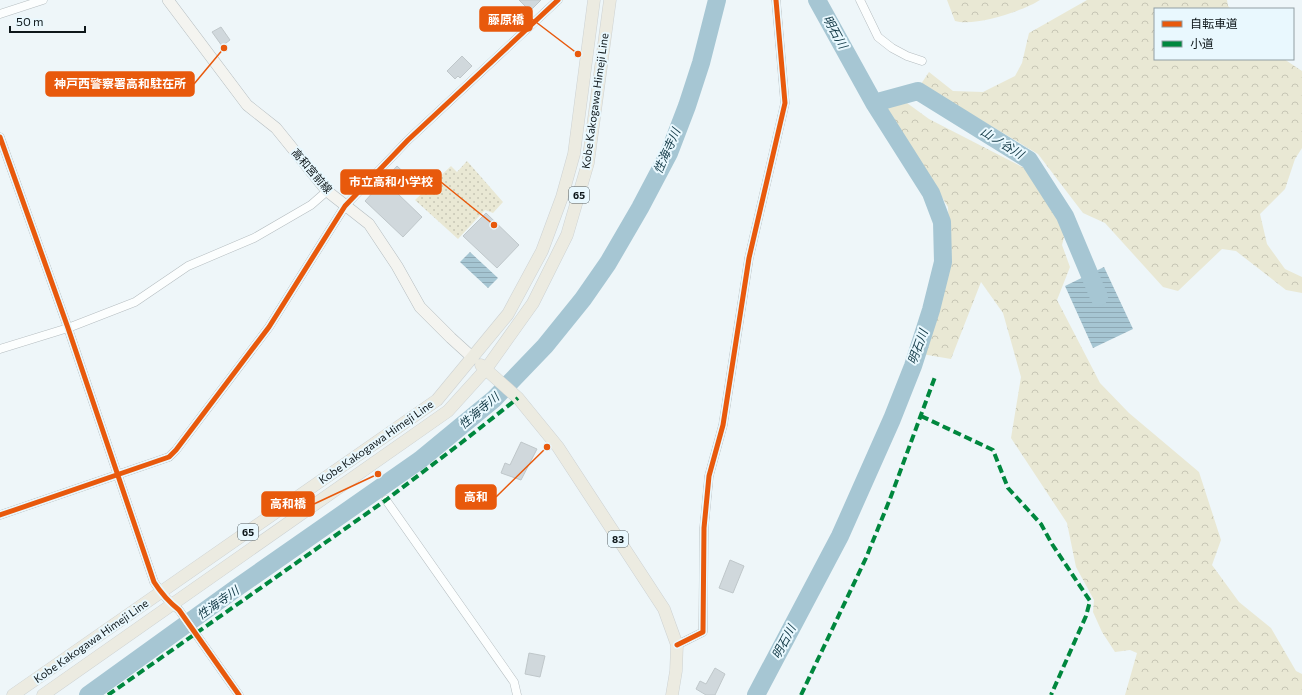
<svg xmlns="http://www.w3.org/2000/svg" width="1302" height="695" viewBox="0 0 1302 695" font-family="Commissioner,'Noto Sans JP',sans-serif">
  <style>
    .forest { fill: url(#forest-crowns) }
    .park { fill: url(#park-dots) }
    .water { fill: url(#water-rules) }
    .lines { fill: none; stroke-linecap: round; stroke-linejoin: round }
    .river { stroke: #a6c6d3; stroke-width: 18 }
    .building { fill: #d0d8dc; stroke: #bfc7ca }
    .street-casing { stroke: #b5bdc0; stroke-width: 9 }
    .secondary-casing { stroke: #b5bdc0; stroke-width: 12 }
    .primary-casing { stroke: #cdd2d3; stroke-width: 13 }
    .street { stroke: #fcfefe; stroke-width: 8 }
    .secondary { stroke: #f4f4f0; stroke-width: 11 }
    .primary { stroke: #ecebe1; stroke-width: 12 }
    .quiet { stroke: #00873e; stroke-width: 4; stroke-dasharray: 8 4; stroke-linecap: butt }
    .cycleway-casing { stroke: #e9f8fe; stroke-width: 8 }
    .cycleway { stroke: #e8590c; stroke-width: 5 }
    .labels { text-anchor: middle; stroke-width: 4; stroke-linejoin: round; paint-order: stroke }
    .shield { fill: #e9f8fe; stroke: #505a5e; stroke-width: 1 }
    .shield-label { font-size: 10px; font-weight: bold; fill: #0e171a }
    .street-label { font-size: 11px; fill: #0e171a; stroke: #e9f8fe }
    .water-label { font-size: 12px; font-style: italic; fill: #123946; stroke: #e9f8fe }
    .leader { fill: none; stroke: #e8590c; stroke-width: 1.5 }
    .callout-dot { fill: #e8590c; stroke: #e9f8fe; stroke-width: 1.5 }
    .callout { fill: #e8590c; stroke: #e8590c; stroke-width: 1.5 }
    .callout-label { font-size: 12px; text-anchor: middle; font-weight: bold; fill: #fff }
  </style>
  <defs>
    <pattern id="forest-crowns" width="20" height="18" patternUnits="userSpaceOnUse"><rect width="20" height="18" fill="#e9e8d4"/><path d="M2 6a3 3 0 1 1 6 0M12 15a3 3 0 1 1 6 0" fill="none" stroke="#c7c6b5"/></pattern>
    <pattern id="park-dots" width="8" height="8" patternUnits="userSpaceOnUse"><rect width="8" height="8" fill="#e9e8d4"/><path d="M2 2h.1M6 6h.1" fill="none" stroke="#c7c6b5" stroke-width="1.8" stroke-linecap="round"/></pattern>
    <pattern id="water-rules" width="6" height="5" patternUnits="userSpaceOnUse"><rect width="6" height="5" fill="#a6c6d3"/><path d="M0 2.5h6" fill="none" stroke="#8ea9b5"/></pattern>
  </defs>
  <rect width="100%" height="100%" fill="#eef6f9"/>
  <path class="forest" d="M947,0H1040C1023,11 975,27 955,21Z
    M1087,0H1227L1228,6L1231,9H1155V59H1284L1302,71V148L1295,159L1285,189L1260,214L1267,244L1285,269L1302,277V293L1286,290L1236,251L1222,249L1178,291L1163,287L1105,223L1083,213L1038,154L921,84L929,72L953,91L983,92L1015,76L1022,63L1029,33Z
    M907,103L929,119L1030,171L1065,233L1062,245L1070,267L1057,300L1100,383L1129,413L1199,472L1221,540L1212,565L1239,602L1271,628L1296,671L1302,674V695H1125L1137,653L1130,650L1115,652L1102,632L1093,612L1094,600L1076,567L1067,523L1011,438L1021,377L1003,313L981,282L951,359L922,354L950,256L948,207L886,107Z"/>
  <path class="park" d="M467,161L503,202L493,213L485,210L458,239L415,200L451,166L457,172Z"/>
  <path class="water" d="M470,252L498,278L488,288L460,262Z
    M1104,267L1133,329L1093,348L1065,286Z"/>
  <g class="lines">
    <path class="river" d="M874,103L918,91L1029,160L1065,216L1099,297
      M88,695L235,589L420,460L494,399L545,346L583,299L608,263L640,208L669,153L687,106L701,63L717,0
      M756,695L840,536L892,419L913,366L931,310L943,262L942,222L931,193L874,103L817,0"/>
  </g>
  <path class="building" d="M519,0H541L530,11Z
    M221,27L230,40L222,46L212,32Z
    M462,56L472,66L460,78L458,76L455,79L447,71Z
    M397,166L411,179L397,193L422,217L403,237L365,201Z
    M486,213L519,245L497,268L463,236Z
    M521,442L537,449L521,480L501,473L505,463L510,465Z
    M730,560L744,566L733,593L719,588Z
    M529,653L545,656L540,677L525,674Z
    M715,668L725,674L715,695H706L696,689L700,681L706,684Z"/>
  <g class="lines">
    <g class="street-casing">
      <path id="street" d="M860,0L878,37L892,48L907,56L922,61
        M0,14L43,0
        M0,137L68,328L154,582C161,593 169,602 179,610L239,695
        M0,349L68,328L135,302L188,266L254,238L311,205L327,191
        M386,500L514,682L517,695
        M0,515L169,457L176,450L269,327L345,206L408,140L558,0
        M677,645L703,632L704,528L709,476L723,425L749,258L785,103L776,0"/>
    </g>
    <g class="secondary-casing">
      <path id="secondary" d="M168,0L247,105L276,128L327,191L369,224L397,266L420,307L451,338L473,358"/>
    </g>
    <g class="primary-casing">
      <path id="primary" d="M481,365L518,398L558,447L664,609L677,645L676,671L672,695
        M13,695L437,400L508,314L542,251L562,197L574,154L594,0
        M43,695L448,411L486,369L533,303L567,235L588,163L610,0"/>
    </g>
    <use href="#street" class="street"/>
    <use href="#secondary" class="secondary"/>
    <use href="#primary" class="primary"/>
    <path class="quiet" d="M921,416L993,450L1008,488L1041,524L1052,544L1090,601L1086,616L1051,695
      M108,695L386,500L461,443L518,398
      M801,695L866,558L890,499L935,377"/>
    <g class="cycleway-casing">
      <path id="cycleway" d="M0,137L68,328L154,582C161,593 169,602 179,610L239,695
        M0,515L169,457L176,450L269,327L345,206L408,140L558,0
        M677,645L703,632L704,528L709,476L723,425L749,258L785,103L776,0"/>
    </g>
    <use href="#cycleway" class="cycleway"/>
  </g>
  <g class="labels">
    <g class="shield">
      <rect x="569" y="187" width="20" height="16" rx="3"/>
      <rect x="238" y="524" width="20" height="16" rx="3"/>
      <rect x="608" y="531" width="20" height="16" rx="3"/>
    </g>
    <g class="shield-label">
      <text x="579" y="199">65</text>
      <text x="248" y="536">65</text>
      <text x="618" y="543">83</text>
    </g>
    <g class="street-label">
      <text transform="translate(595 101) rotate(-82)" y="4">Kobe Kakogawa Himeji Line</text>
      <text transform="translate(312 171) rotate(49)" y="4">高和宮前線</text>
      <text transform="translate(376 442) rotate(-35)" y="4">Kobe Kakogawa Himeji Line</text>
      <text transform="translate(91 641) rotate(-35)" y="4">Kobe Kakogawa Himeji Line</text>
    </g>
    <g class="water-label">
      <text transform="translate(835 32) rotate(61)" y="4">明石川</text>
      <text transform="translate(1002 143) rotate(32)" y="4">山ノ谷川</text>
      <text transform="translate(667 151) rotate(-66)" y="4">性海寺川</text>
      <text transform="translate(918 347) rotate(-70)" y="4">明石川</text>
      <text transform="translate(479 411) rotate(-40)" y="4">性海寺川</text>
      <text transform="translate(218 603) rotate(-35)" y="4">性海寺川</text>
      <text transform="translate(784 642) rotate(-62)" y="4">明石川</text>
    </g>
  </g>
  <path class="leader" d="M578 54L532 19M224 48L194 84M494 225L441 182M547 447L496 497M378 474L314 504"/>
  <g class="callout-dot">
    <circle cx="578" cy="54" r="4"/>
    <circle cx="224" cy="48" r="4"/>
    <circle cx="494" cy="225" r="4"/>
    <circle cx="547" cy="447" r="4"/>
    <circle cx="378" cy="474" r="4"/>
  </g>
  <g class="callout">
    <rect x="480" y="7" width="52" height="24" rx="4"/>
    <rect x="46" y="72" width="148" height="24" rx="4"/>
    <rect x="341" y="170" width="100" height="24" rx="4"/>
    <rect x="456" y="485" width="40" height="24" rx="4"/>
    <rect x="262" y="492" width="52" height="24" rx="4"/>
  </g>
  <g class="callout-label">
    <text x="506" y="24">藤原橋</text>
    <text x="120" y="88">神戸西警察署高和駐在所</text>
    <text x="391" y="186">市立高和小学校</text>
    <text x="476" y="501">高和</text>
    <text x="288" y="508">高和橋</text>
  </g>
  <rect x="1154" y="8" width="140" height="52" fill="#e9f8fe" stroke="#919ea3"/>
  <rect x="1162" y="21" width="20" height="6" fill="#e8590c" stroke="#919ea3"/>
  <text x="1190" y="28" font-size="12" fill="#0e171a">自転車道</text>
  <rect x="1162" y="41" width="20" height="6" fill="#00873e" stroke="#919ea3"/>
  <text x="1190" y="48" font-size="12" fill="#0e171a">小道</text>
  <path d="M10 26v6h75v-6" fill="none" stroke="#0e171a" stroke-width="2"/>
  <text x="16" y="26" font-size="12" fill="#0e171a" stroke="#e9f8fe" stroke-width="3" paint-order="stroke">50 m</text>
</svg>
